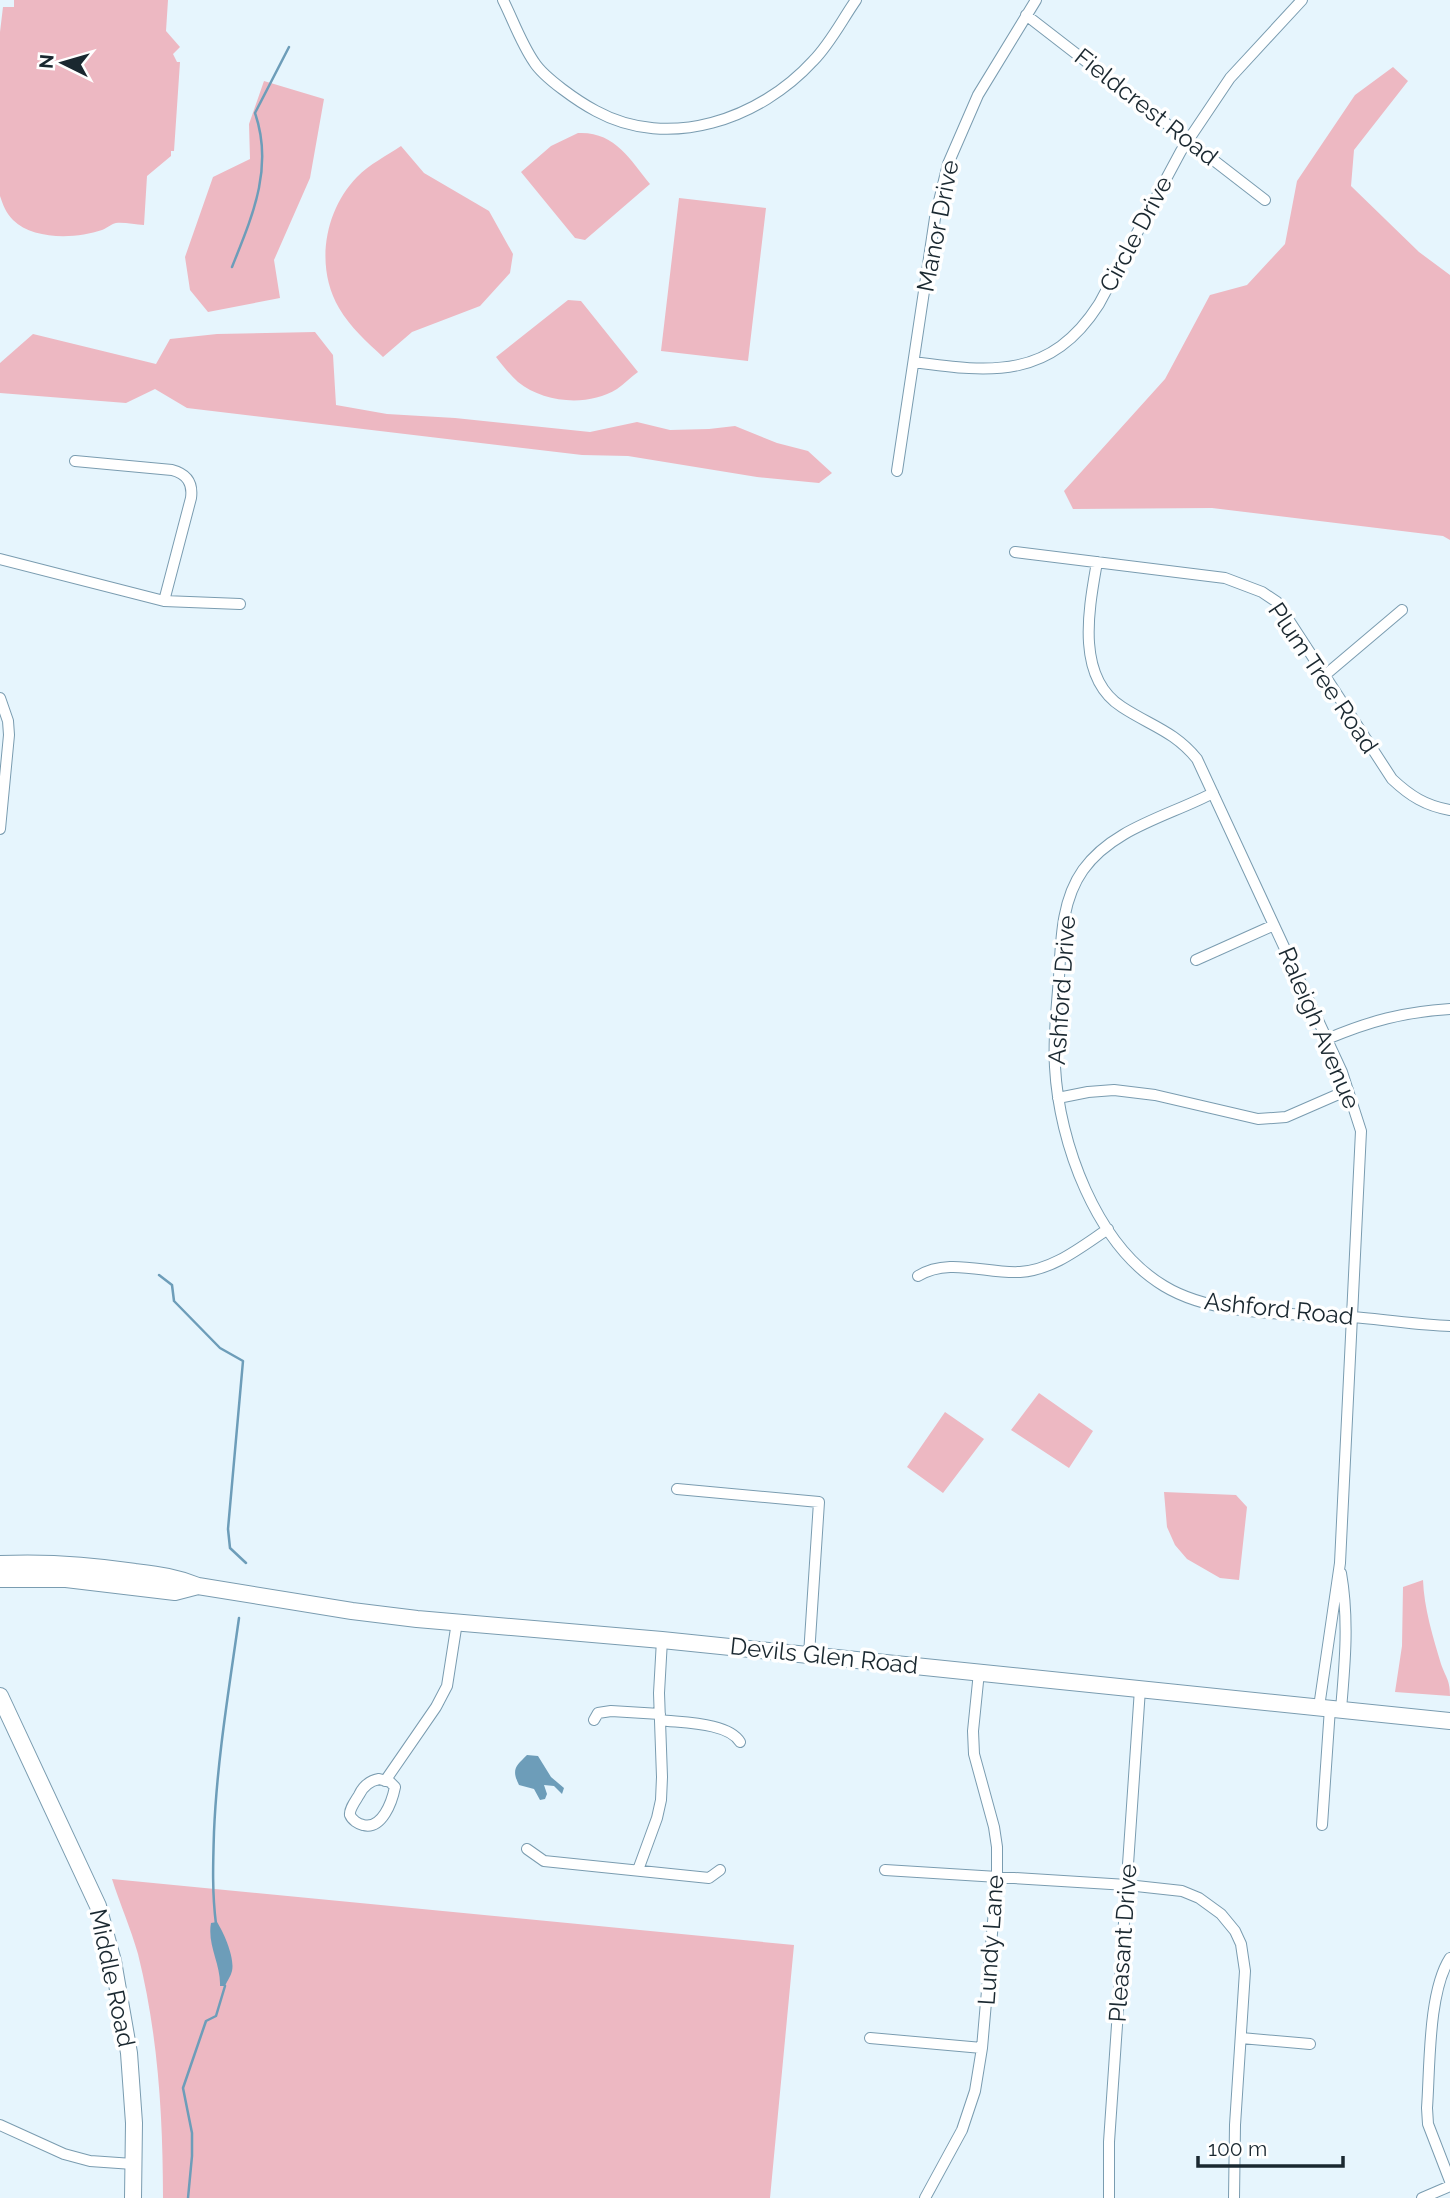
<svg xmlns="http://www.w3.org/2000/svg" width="1450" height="2198" viewBox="0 0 1450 2198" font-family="Raleway,sans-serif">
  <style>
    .green { fill: #edb8c2 }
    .water { fill: #6d9db9 }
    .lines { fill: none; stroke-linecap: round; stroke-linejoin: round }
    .stream { stroke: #6d9db9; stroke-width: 2.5 }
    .street-casing { stroke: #7a9cb0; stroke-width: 12 }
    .secondary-casing { stroke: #7a9cb0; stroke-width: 18 }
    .street { stroke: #fff; stroke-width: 10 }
    .secondary { stroke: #fff; stroke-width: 16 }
    .labels { text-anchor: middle; stroke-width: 7; stroke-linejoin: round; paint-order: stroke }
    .street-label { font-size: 24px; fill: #1a2830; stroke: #fff }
  </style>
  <rect width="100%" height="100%" fill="#e6f5fd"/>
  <path class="green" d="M14,0H168L166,31L180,47L173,54L177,62H180L174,151H171V156L147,176L144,225C135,225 125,222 116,223C111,224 107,228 102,230C76,239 33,240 13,220C6,213 3,205 0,196V32L3,7H14Z
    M1393,67L1408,81L1354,150L1351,186L1419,252L1450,275V540L1443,536L1212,508L1073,509L1064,491L1165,379L1210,295L1247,285L1285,244L1297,181L1355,95Z
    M264,81L324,99L310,178L274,260L280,298L208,312L190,290L185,257L213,177L250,159L249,124Z
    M578,133C614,131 630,159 650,184L585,240L575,238L521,172L551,146Z
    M401,146L424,173L489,211L513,254L510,273L480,306L412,332L383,357C367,342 350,327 339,308C315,267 324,211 357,177C370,164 386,156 401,146Z
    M679,198L766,208L748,361L661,351Z
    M568,300L581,301L638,372C631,377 624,384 617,389C588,407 544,403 518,382C510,375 503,366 496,357Z
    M315,332L333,355L336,405L387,414L455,418L590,432L637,422L670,430L709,429L735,426L777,443L808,451L832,473L819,483L757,477L628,456L582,455L187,408L155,389L126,403L0,393V363L33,334L156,364L170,339L217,334Z
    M1039,1393L1093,1431L1069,1468L1011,1430Z
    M945,1412L984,1439L943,1493L907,1467Z
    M1164,1492L1236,1495L1247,1507L1239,1580L1220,1578L1187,1559L1175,1545L1167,1527Z
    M1423,1580C1424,1608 1433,1637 1441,1664C1446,1678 1450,1680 1450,1696L1395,1692L1402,1646L1403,1587Z
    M112,1879L794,1945L770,2198H163C163,2116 158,2034 138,1954C131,1929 120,1904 112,1879Z"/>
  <path class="water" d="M527,1755L538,1756L551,1777L564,1788L562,1794L554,1786L544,1785L547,1794L545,1799L540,1800L534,1789L519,1785C511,1769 516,1766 527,1755Z
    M217,1922C224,1933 235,1958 232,1971C231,1976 227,1981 225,1986H220C221,1964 207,1945 211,1923Z"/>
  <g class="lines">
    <path class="stream" d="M232,267C252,217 274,168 255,113L289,47
      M159,1275L172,1285L174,1301L220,1348L243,1361L228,1529L230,1548L246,1563
      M216,1924C212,1893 213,1863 214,1832C217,1760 229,1689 239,1618
      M188,2198L192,2156V2133L183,2088L206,2021L216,2016L225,1986"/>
    <g class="street-casing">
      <path id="street" d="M503,0C513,20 521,43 534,62C544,78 579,102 596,111C669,151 760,119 813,61C830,44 842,20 856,0
        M1026,15L1265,200
        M914,362C992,373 1051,379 1099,304L1181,151L1230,78L1302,0
        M75,461L172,470C187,474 193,483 191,498L164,601
        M897,471L935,218L948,164L978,95L1036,0
        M1015,552L1225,578L1262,592L1277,602L1392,779C1410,796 1426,806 1450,810
        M0,559L164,601L240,604
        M1097,562C1089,608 1075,677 1122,707C1151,726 1174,731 1197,759L1342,1072L1361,1131L1340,1563L1319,1707
        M1324,676L1402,610
        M0,698L8,721L9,735L0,829
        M1213,793C1169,816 1113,828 1083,870C1061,901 1061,942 1059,977C1057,1007 1053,1037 1055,1067C1059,1143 1096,1245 1164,1286C1215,1317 1291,1313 1350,1317C1383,1319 1417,1325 1450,1326
        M1196,960L1274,925
        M1327,1039C1370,1021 1403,1012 1450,1009
        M1058,1098L1088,1092L1114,1090L1155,1095L1258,1119L1286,1117L1348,1090
        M918,1276C949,1257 986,1274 1020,1272C1053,1270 1081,1247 1108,1229
        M677,1489L819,1502L809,1655
        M1341,1573C1349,1619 1345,1663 1341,1709
        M594,1720L598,1713L611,1711L660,1714
        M660,1720C681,1723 728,1722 740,1742
        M379,1779L390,1782L395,1787C392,1802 382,1830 363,1825C358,1824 352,1820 350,1815C349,1809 356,1800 359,1795C363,1786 369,1781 379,1779Z
        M385,1781L436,1707L447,1686L457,1622
        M1322,1825L1330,1708
        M527,1849L544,1861L709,1878L720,1870
        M638,1870L657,1818L661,1800L662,1777L659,1693L662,1640
        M885,1870L1127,1885L1182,1891L1199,1898L1221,1914L1235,1931L1241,1944L1245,1971L1235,2125L1234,2198
        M1450,1958C1428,1992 1430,2067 1427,2108L1428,2124L1450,2181
        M870,2038L982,2048
        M1241,2038L1310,2044
        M0,2125L64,2154L90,2161L133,2164
        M925,2198L962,2130L975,2091L982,2048L997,1876V1847L994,1827L974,1754L973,1731L979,1672
        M1109,2198V2142L1140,1689
        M1422,2198L1450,2186"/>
    </g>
    <g class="secondary-casing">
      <path id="secondary" d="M0,1564C45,1562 90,1565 135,1572C159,1575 176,1577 198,1586L352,1611L417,1619L662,1640L1450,1721
        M0,1579H66L175,1592L198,1586
        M0,1696L98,1906L113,1961L129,2053L134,2123L133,2198"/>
    </g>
    <use href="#street" class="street"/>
    <use href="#secondary" class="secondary"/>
  </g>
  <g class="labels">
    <g class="street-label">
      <text transform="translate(1146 107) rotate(38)" y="8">Fieldcrest Road</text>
      <text transform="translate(938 226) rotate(-79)" y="8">Manor Drive</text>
      <text transform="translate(1136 234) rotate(-62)" y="8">Circle Drive</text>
      <text transform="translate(1323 678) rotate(56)" y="8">Plum Tree Road</text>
      <text transform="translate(1062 990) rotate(-86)" y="8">Ashford Drive</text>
      <text transform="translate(1319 1028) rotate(67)" y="8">Raleigh Avenue</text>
      <text transform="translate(1279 1309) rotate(6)" y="8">Ashford Road</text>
      <text transform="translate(824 1656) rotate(6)" y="8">Devils Glen Road</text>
      <text transform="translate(991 1940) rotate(-86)" y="8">Lundy Lane</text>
      <text transform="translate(1123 1943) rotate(-86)" y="8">Pleasant Drive</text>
      <text transform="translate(112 1978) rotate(78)" y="8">Middle Road</text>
    </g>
  </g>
  <g transform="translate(63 63) rotate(275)" stroke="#ffffff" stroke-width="5" paint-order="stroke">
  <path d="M0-5L12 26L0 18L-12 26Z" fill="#1a2830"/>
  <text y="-10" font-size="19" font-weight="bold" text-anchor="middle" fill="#1a2830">N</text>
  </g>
  <path d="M1198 2156v10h145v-10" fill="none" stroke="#1a2830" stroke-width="3.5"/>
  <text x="1208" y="2156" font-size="21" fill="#1a2830" stroke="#ffffff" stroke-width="5" paint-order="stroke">100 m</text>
</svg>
